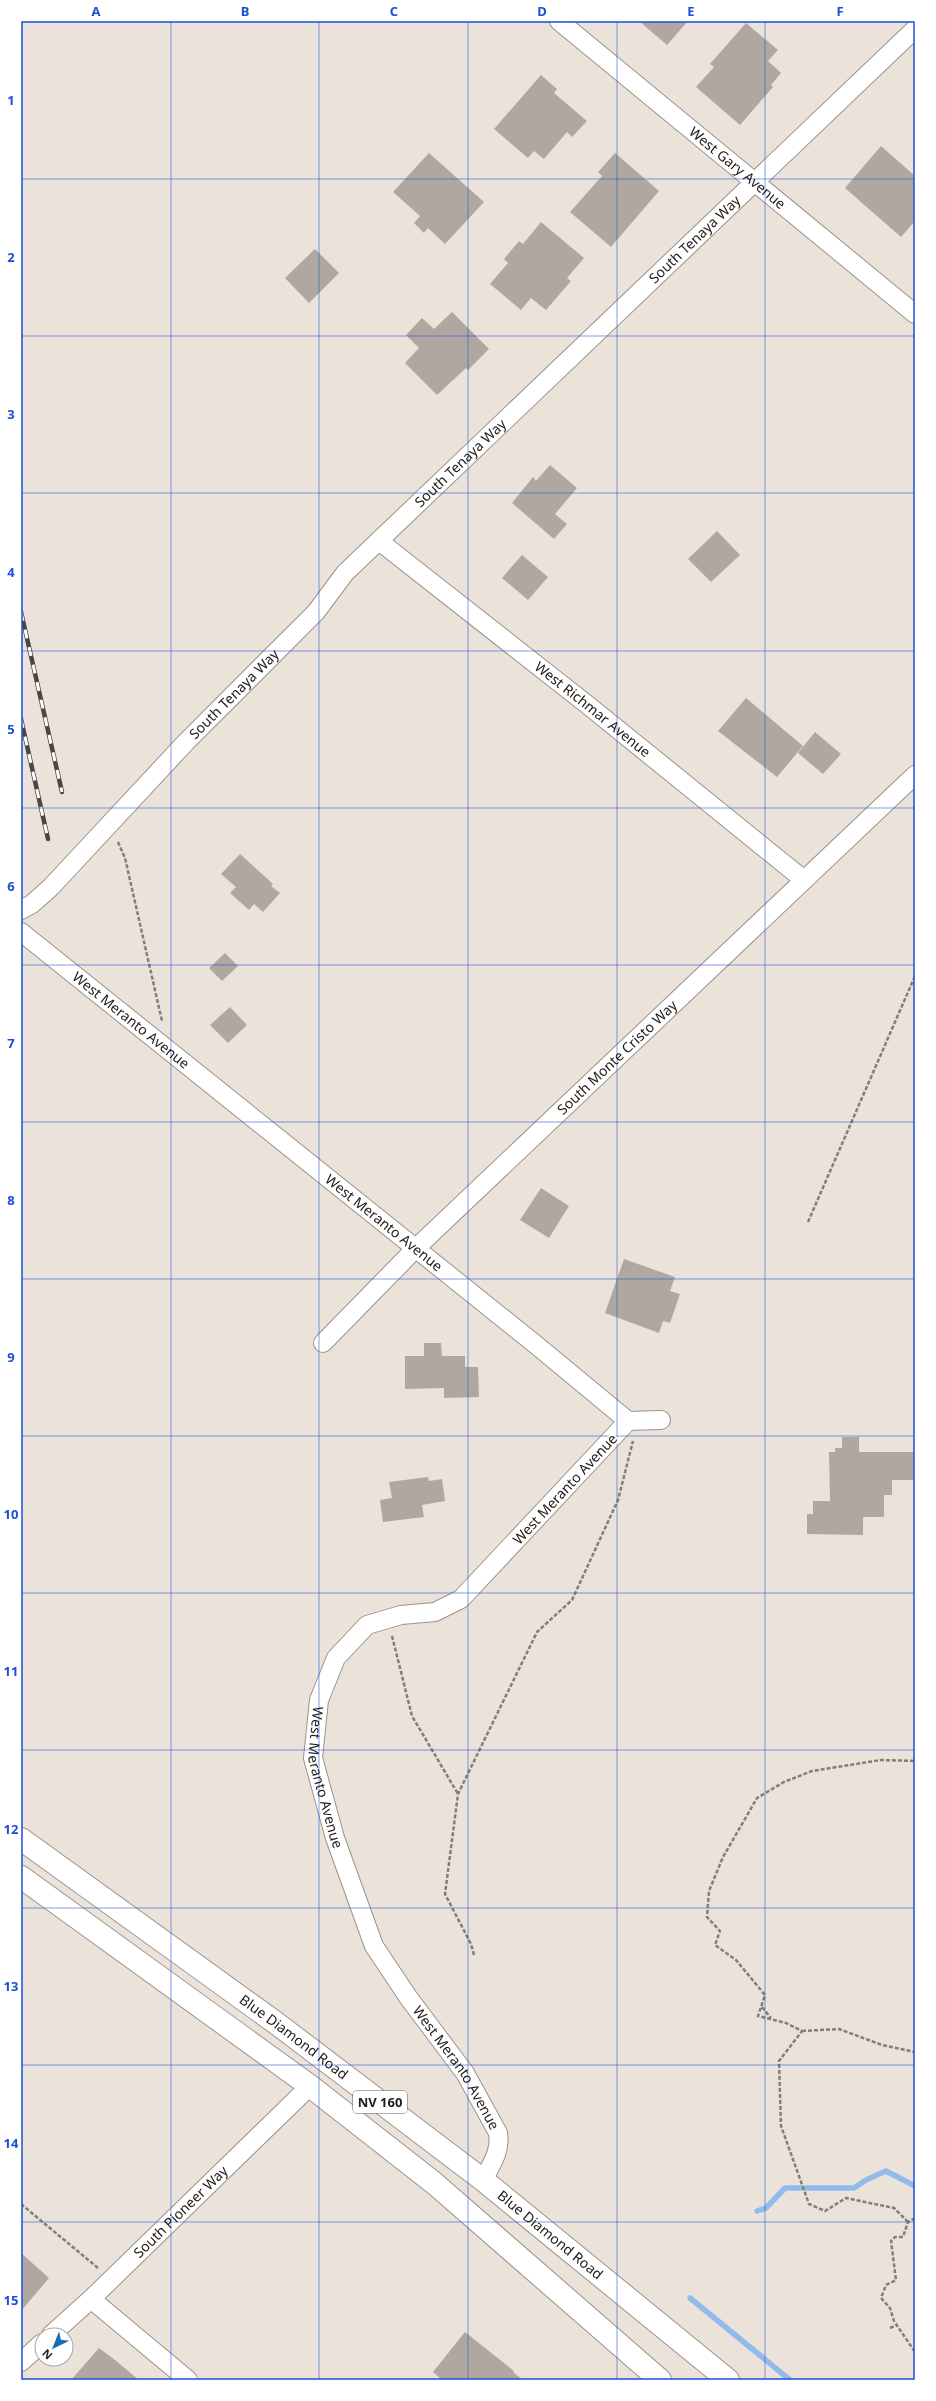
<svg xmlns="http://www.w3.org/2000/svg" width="936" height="2401" viewBox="0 0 936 2401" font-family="'Noto Sans',sans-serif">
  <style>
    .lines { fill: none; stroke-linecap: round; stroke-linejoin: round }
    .stream { stroke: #91bbeb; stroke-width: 5.5 }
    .building { fill: #b0a8a0 }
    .minor-casing { stroke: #9a938b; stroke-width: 20 }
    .highway-casing { stroke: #9a938b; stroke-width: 24 }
    .path { stroke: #837e78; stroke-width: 2.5; stroke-dasharray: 4 2; stroke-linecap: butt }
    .minor { stroke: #fff; stroke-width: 18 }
    .highway { stroke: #fff; stroke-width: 22 }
    .rail-casing { stroke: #4a4642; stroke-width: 4.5 }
    .rail { stroke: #fff; stroke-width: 3; stroke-dasharray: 9; stroke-linecap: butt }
    .grid { fill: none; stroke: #1d4ed8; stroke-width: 1; stroke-opacity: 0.55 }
    .labels { text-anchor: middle; stroke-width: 3.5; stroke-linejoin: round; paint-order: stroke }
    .shield { fill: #fff; stroke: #656361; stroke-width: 1 }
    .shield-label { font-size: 13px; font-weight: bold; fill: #23201d }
    .street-label { font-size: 14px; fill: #23201d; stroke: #fff }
    .neatline { fill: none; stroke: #1d4ed8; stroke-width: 1.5 }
    .grid-label { font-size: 13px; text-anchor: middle; font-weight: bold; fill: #1d4ed8 }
  </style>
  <rect width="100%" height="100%" fill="#ebe3da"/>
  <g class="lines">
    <path class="stream" d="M757,2211L766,2208L785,2188H854L866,2180L886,2171L915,2186
      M690,2298L790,2380"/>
  </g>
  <path class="building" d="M639,21H688L667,45Z
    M746,23L778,50L768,61L781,73L771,85L773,87L740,125L696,87L714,67L710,64Z
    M541,75L557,89L554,93L587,121L572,137L567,132L544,159L534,151L528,158L494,129Z
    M881,146L915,176V221L901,237L845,188Z
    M429,153L484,202L445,244L428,228L424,233L414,223L420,216L393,192Z
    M615,153L659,191L611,247L570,212L602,176L598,172Z
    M541,222L584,258L567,278L571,281L546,310L531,298L521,310L490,284L508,263L504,259L519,241L523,244Z
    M315,249L339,273L309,303L285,278Z
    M452,312L489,349L468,370L466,368L437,395L405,363L419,348L406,335L422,318L434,329Z
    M550,465L577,488L555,514L567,524L554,539L512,503L533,477L536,481Z
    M717,531L740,555L711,582L688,559Z
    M522,555L548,577L528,600L502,578Z
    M746,698L803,746L777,777L718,731Z
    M815,732L841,754L823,774L798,753Z
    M240,854L273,884L271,886L280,893L263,912L254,904L249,910L230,893L236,887L221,874Z
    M225,953L238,966L222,981L209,968Z
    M230,1007L247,1025L228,1043L210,1025Z
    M541,1188L569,1206L549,1238L520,1220Z
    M624,1259L675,1277L670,1291L680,1294L670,1323L663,1321L659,1333L605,1313Z
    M424,1343H441L442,1356H465V1367H478L479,1397L444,1398V1388L405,1389V1356H424Z
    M842,1437H859V1452H915V1480H892V1495H884V1517H863V1535L807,1534V1514H813V1501H830L829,1452H835V1448H842Z
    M428,1477L429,1481L442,1479L445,1501L422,1505L424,1517L383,1522L380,1500L392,1498L389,1482Z
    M21,2253L49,2278L21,2311Z
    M465,2332L514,2371L513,2372L523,2380H442L433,2372Z
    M99,2348L115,2360L139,2380H71Z"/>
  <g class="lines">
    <g class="minor-casing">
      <g id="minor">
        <path id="s1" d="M559,21L915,314"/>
        <path id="s2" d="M379,541L589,706L804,880"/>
        <path id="s3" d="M21,910L32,904L51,887L186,742L316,612L345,573L915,29"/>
        <path id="s4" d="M21,932L535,1344L628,1421L461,1599L435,1612L401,1615L367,1625L336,1658L319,1700L313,1758L335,1838L374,1946L408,1997L465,2073L498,2133C501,2152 491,2165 483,2180"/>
        <path id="s5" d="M323,1343L415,1249L915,775"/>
        <path d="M628,1421L661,1420"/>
        <path d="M91,2299L188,2380"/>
        <path id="s6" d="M51,2335L91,2299L310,2086"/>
        <path d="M21,2362L42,2343"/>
      </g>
    </g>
    <g class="highway-casing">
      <g id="highway">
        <path id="s7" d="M21,1839L276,2023L483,2180L728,2380"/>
        <path d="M21,1877L310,2086L434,2183L660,2380"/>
      </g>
    </g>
    <path class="path" d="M118,842L125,858L162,1021
      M808,1222L915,976
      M392,1636L412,1716L458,1794
      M474,1955L471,1944L445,1894L458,1794L537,1632L572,1600L618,1500L633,1441
      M762,2007L771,2018
      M802,2031L839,2029L882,2045L915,2052
      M21,2204L98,2268
      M915,2218L908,2222L903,2237H895L891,2241L896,2280L886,2285L881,2298L890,2308L894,2321L915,2352
      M908,2222L894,2208L846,2198L825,2211L809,2204L781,2126L779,2061L802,2031L786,2023L758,2016L765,1995L736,1960L715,1945L720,1931L707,1917L709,1891L723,1857L757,1798L784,1782L812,1771L881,1760L915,1761
      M890,2328L897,2325"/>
    <use href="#minor" class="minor"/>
    <use href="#highway" class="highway"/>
    <g class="rail-casing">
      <path id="rail" d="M21,612L62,792
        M21,719L48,839"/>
    </g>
    <use href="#rail" class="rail"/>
  </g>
  <path class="grid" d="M171,21V2380M319,21V2380M468,21V2380M617,21V2380M765,21V2380M21,179H915M21,336H915M21,493H915M21,651H915M21,808H915M21,965H915M21,1122H915M21,1279H915M21,1436H915M21,1593H915M21,1750H915M21,1908H915M21,2065H915M21,2222H915"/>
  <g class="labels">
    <rect class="shield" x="353" y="2091" width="54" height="22" rx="3"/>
    <g class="shield-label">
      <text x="380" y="2107">NV 160</text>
    </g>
    <g class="street-label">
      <text dy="5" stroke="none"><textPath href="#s1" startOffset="231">West Gary Avenue</textPath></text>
      <text dy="5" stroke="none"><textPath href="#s3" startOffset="952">South Tenaya Way</textPath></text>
      <text dy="5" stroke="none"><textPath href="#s3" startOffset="628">South Tenaya Way</textPath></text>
      <text dy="5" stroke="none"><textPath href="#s3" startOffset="304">South Tenaya Way</textPath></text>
      <text dy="5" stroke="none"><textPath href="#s2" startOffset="272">West Richmar Avenue</textPath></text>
      <text dy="5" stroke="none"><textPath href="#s4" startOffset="141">West Meranto Avenue</textPath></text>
      <text dy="5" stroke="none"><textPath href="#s5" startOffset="410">South Monte Cristo Way</textPath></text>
      <text dy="5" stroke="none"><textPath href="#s4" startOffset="465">West Meranto Avenue</textPath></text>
      <text transform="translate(565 1489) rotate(-47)" y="5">West Meranto Avenue</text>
      <text dy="5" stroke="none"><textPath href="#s4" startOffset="1292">West Meranto Avenue</textPath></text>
      <text dy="5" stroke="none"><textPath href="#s7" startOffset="337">Blue Diamond Road</textPath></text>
      <text dy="5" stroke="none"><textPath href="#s4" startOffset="1616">West Meranto Avenue</textPath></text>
      <text dy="5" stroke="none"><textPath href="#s6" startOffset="179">South Pioneer Way</textPath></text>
      <text dy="5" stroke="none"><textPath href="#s7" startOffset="661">Blue Diamond Road</textPath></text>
    </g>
  </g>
  <rect width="936" height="2401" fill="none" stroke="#ffffff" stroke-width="44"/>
  <g transform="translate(54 2347) rotate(223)"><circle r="19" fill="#ffffff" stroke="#a7a6a5"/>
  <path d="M0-3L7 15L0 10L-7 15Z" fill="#196cba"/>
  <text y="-6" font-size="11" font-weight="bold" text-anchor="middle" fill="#23201d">N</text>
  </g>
  <rect x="22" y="22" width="892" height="2357" class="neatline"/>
  <g class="grid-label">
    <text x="96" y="16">A</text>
    <text x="245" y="16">B</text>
    <text x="394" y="16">C</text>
    <text x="542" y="16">D</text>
    <text x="691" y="16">E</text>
    <text x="840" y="16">F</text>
    <text x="11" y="105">1</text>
    <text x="11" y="262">2</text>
    <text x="11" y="419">3</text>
    <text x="11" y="577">4</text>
    <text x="11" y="734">5</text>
    <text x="11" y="891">6</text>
    <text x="11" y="1048">7</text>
    <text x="11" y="1205">8</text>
    <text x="11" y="1362">9</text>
    <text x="11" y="1519">10</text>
    <text x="11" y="1676">11</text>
    <text x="11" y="1834">12</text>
    <text x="11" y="1991">13</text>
    <text x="11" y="2148">14</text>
    <text x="11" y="2305">15</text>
  </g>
</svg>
